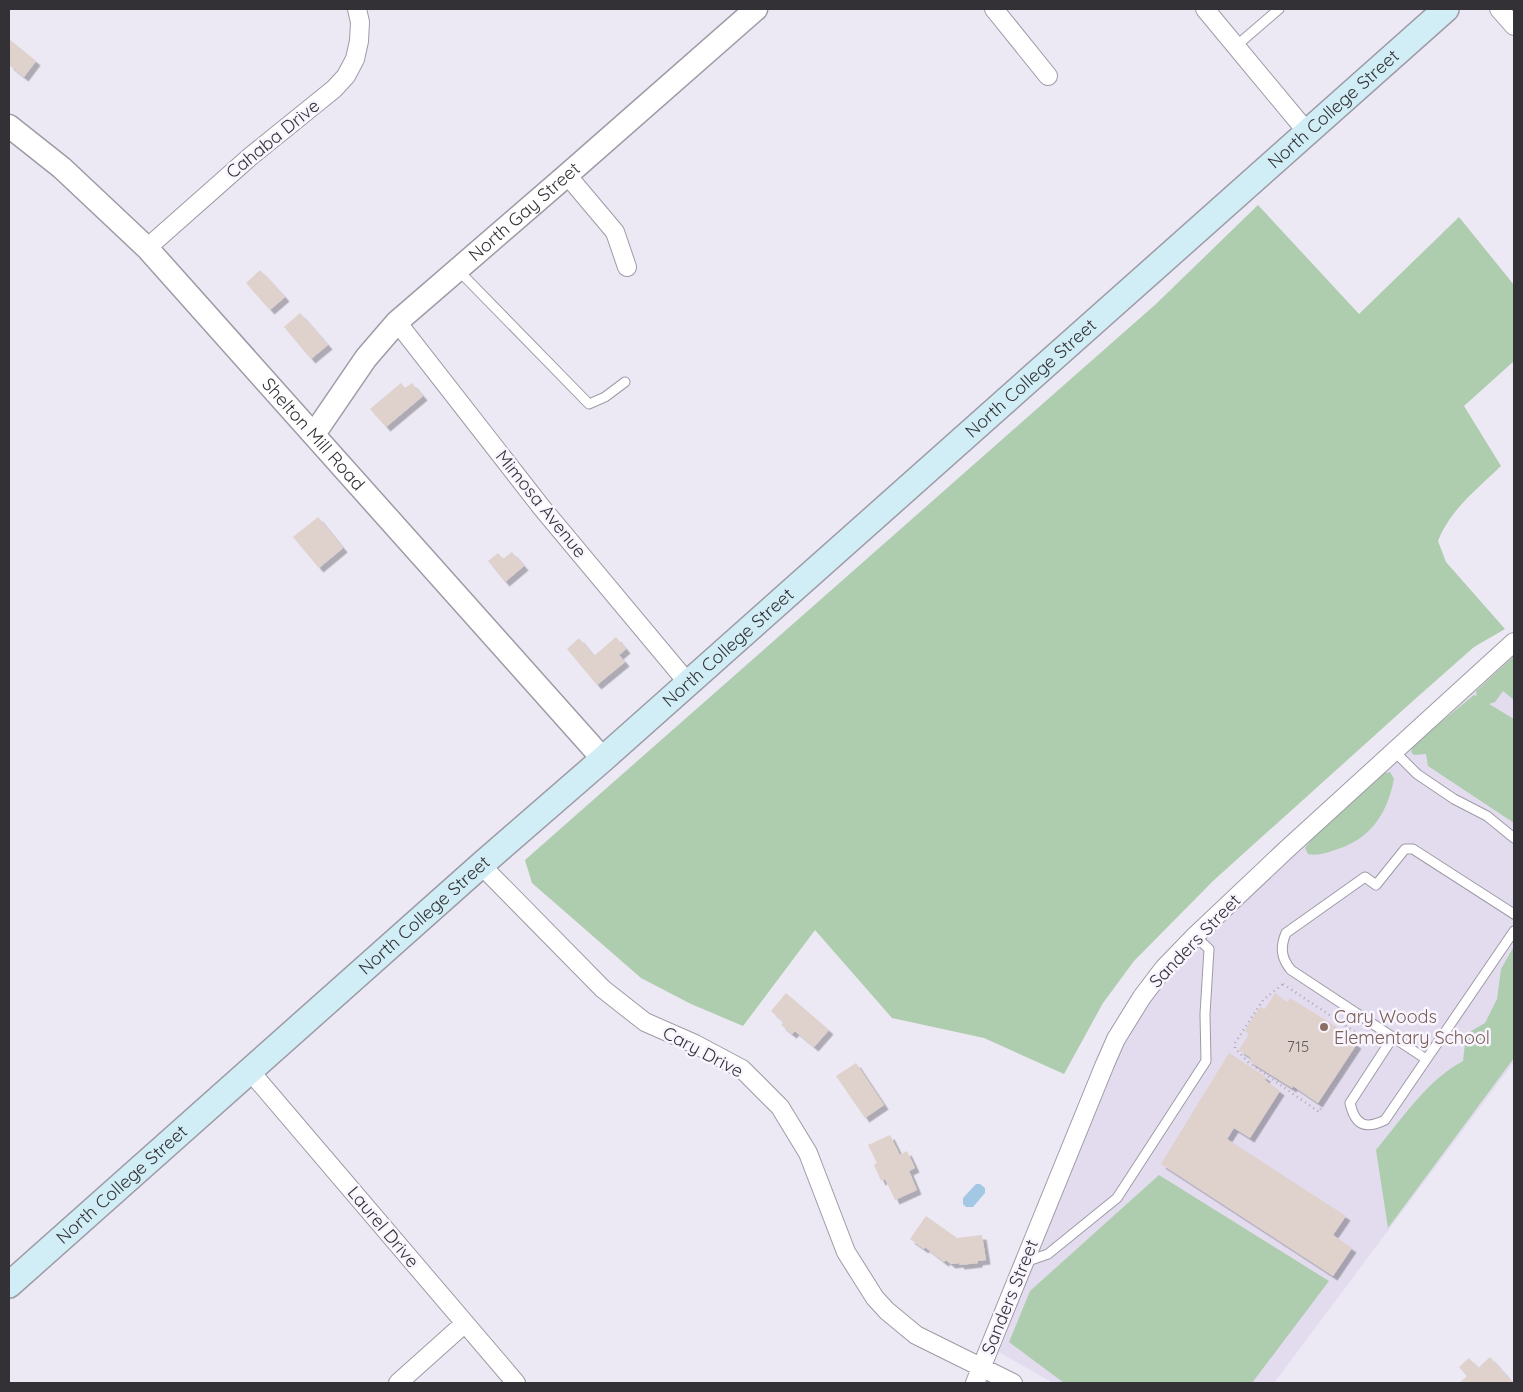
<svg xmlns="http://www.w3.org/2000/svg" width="1523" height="1392" viewBox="0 0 1523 1392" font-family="Quicksand,sans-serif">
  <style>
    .built { fill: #e3dcef }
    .green { fill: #aecdae }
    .water { fill: #a2c8e3 }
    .building { fill: #dfd1cc; filter: url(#shadow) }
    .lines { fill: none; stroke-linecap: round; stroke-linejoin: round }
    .service-casing { stroke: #9e9ba6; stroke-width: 11 }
    .minor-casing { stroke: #9e9ba6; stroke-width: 20 }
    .tertiary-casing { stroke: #9e9ba6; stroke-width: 25 }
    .secondary-casing { stroke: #9e9ba6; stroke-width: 28 }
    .path { stroke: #ada9b3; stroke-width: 2.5; stroke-dasharray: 1 4; stroke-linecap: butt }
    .service { stroke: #fff; stroke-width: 9 }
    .minor { stroke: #fff; stroke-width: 18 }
    .tertiary { stroke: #fff; stroke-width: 22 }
    .secondary { stroke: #d1edf5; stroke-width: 25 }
    .education-dot { fill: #8d6e63; stroke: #f9f5ff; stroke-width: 2 }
    .labels { text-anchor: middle; stroke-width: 5; stroke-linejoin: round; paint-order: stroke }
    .number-label { font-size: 15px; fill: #5e595c }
    .street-label { font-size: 18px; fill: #333136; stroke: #f9f5ff }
    .education-label { font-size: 18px; fill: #785e54; stroke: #f9f5ff; text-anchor: start }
  </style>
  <defs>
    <filter id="shadow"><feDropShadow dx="4.5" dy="4.5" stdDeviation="0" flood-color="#0004"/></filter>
  </defs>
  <rect width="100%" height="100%" fill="#ece8f4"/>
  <path class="built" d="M1514,655V1062L1274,1383H1053L999,1352L1036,1251L1115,1063L1140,1016L1160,987L1195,948L1283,864Z"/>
  <path class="green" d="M1258,205L1359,314L1459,217L1514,285V361L1464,406L1501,466C1478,488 1450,510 1438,541L1446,562L1505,629L1474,647L1414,700L1213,881L1134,961L1103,1003L1064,1074L984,1038L892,1018L815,930L743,1026L691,1004L641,978L532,883L525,860L1156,304Z
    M1514,656V700L1503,691L1495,702L1489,704L1514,719V823L1428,766L1426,754L1414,755L1411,752L1413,745L1474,695L1477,696L1476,691Z
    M1390,772L1394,779C1387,814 1371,839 1335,850C1326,853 1317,856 1308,854L1305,848L1315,835L1382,775L1385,773Z
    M1514,946V1058L1388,1228L1376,1150C1402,1119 1426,1081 1463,1061L1466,1034L1485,1023L1497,999L1501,969Z
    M1159,1175L1329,1281L1252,1383H1064L1009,1342L1030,1291Z"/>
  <path class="water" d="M976,1184H980L985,1188V1193L973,1207H966L963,1204V1198Z"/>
  <path class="building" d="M9,39L36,61L24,77L9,65Z
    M260,270L285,297L270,310L246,283Z
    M300,313L328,345L311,359L284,327Z
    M401,383L405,388L412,383L423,396L386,427L370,409Z
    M318,517L343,548L319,568L293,537Z
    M512,552L524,566L505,582L488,561L498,553L503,559Z
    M616,637L626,649L619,655L625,662L597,685L567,649L579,638L594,656Z
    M786,993L829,1030L814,1047L795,1031L792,1034L781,1025L783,1022L771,1011Z
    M1275,993L1287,1002L1290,998L1337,1027L1335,1031L1357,1044L1318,1103L1293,1086L1292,1088L1249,1061L1251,1058L1239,1050L1249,1034L1245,1031L1252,1019L1260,1007L1265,1009Z
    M1229,1053L1266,1077L1265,1080L1280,1091L1250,1138L1234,1128L1227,1139L1346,1216L1333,1235L1352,1248L1333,1276L1161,1164Z
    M856,1063L884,1105L865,1118L836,1076Z
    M890,1135L900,1155L907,1151L915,1168L909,1171L917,1190L895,1200L885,1179L881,1181L874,1165L877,1163L868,1145Z
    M926,1216L957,1238L982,1235L986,1260L978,1261V1263L960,1265L959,1263L951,1264L946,1260L944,1262L925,1247L924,1249L910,1239Z
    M1490,1357L1513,1383H1459L1467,1376L1459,1367L1469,1358L1478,1368Z"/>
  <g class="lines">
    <g class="service-casing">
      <path id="service" d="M1236,46L1279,9
        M458,270L589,404L605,397L625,382
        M1394,751L1417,774L1454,799L1487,816L1514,838
        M1393,1037L1350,1103C1355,1125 1365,1130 1385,1120L1514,931
        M1426,1059L1291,970C1281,958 1280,947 1286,933L1365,877L1376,885L1405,849H1413L1514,914
        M1025,1262L1048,1254L1117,1198L1206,1061L1205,1014L1209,949L1195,936"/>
    </g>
    <g class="minor-casing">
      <path id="minor" d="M994,9L1048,76
        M1205,9L1307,132
        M1499,9L1514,26
        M567,175L615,232L627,267
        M147,248L251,156L334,89L346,76L355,59L359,41L360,22L357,9
        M397,322L542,508L688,683
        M481,865L603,989L645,1022L695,1044L742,1069L780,1107L808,1153L846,1252L875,1298L887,1311L916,1335L1013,1383
        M250,1071L516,1383
        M398,1383L465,1323
        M975,1383L1105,1064L1116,1039L1142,997L1164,968L1195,936L1287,849L1514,642"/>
    </g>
    <g class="tertiary-casing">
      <g id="tertiary">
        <path id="s1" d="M9,126L62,168L147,248L603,759"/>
        <path id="s2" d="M314,434L366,358L397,322L567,175L756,9"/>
      </g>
    </g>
    <g class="secondary-casing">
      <g id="secondary">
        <path id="s3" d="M9,1285L481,865L603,759L1446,9"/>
      </g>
    </g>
    <path class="path" d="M1283,984L1364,1038L1319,1112L1248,1062L1235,1048V1043L1263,1000Z"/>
    <use href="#service" class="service"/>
    <use href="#minor" class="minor"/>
    <use href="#tertiary" class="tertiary"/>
    <use href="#secondary" class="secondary"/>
  </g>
  <circle class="education-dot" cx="1324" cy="1027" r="5"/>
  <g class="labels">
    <g class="number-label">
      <text x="1298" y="1052">715</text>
    </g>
    <g class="street-label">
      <text dy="6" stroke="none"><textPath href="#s3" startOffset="1771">North College Street</textPath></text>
      <text transform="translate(273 139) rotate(-39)" y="6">Cahaba Drive</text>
      <text dy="6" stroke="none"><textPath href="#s2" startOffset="308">North Gay Street</textPath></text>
      <text dy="6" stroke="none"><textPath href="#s3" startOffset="1366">North College Street</textPath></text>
      <text dy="6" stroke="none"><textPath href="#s1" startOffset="434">Shelton Mill Road</textPath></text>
      <text transform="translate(541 504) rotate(51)" y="6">Mimosa Avenue</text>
      <text dy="6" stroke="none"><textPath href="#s3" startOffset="961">North College Street</textPath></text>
      <text dy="6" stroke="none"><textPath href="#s3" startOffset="556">North College Street</textPath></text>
      <text transform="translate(1195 941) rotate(-46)" y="6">Sanders Street</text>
      <text transform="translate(703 1052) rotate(28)" y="6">Cary Drive</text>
      <text dy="6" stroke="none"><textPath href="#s3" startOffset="151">North College Street</textPath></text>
      <text transform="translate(383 1227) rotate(50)" y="6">Laurel Drive</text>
      <text transform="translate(1010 1297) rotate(-68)" y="6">Sanders Street</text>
    </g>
    <g class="education-label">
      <text x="1334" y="1023">Cary Woods<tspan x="1334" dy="21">Elementary School</tspan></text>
    </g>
  </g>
  <rect width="1523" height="1392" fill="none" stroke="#333136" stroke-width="20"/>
</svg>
